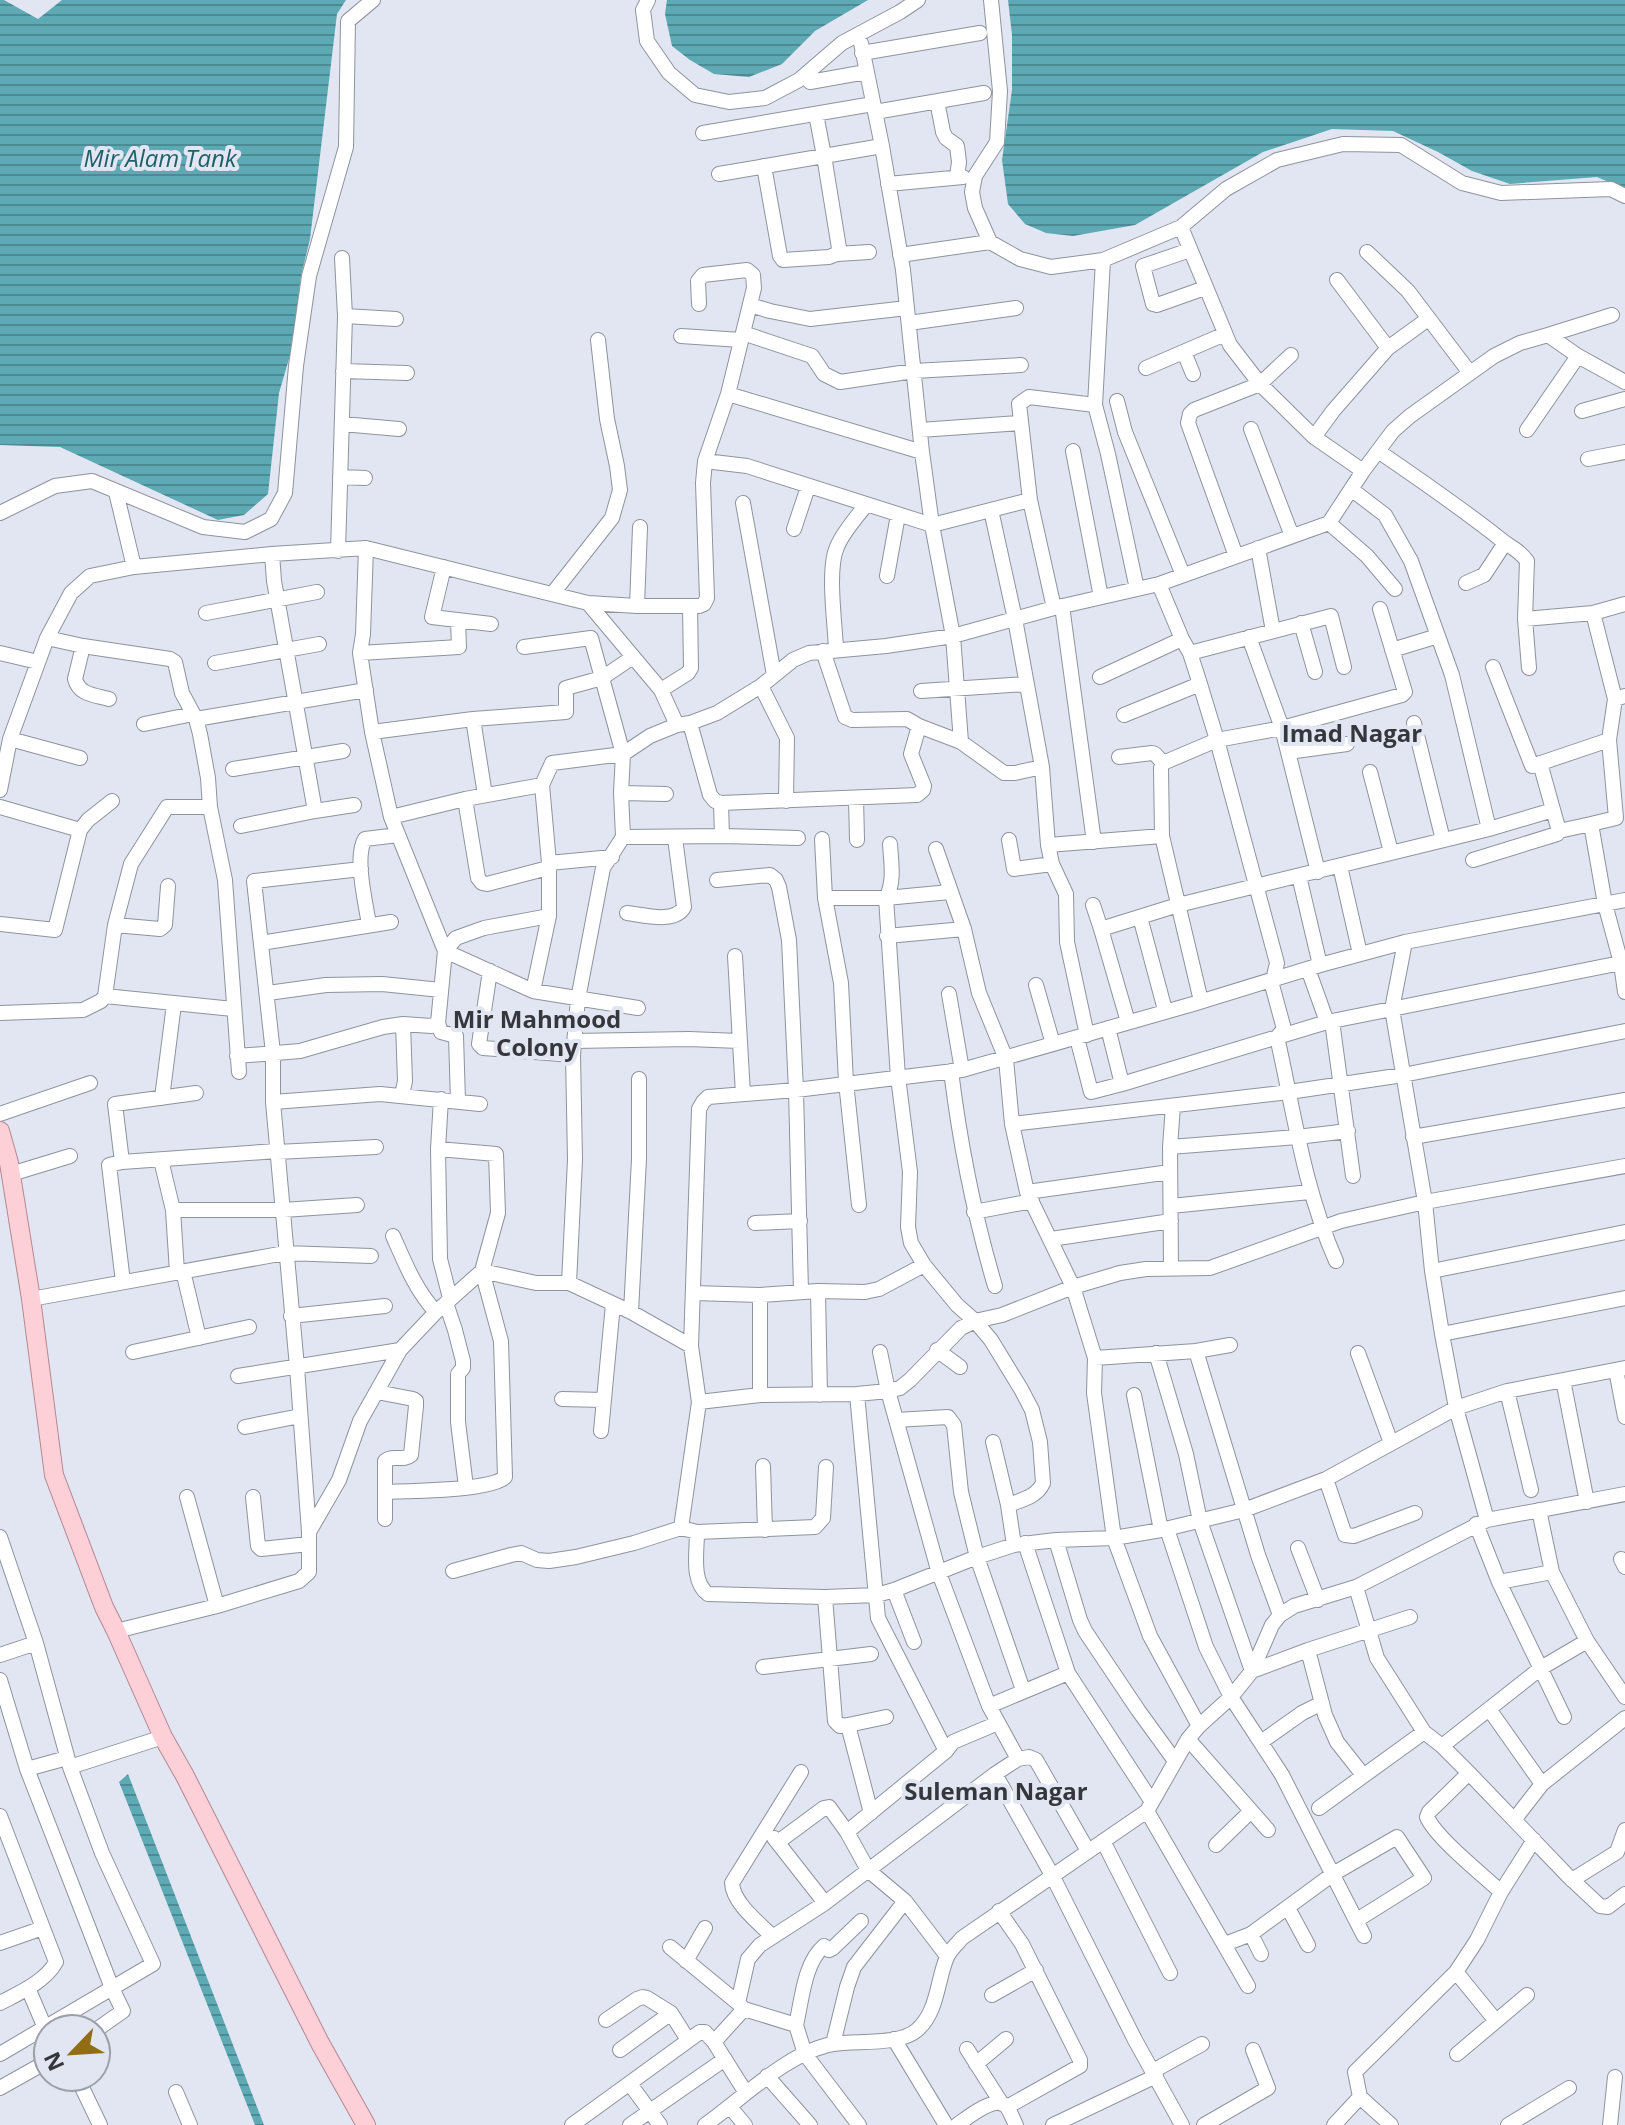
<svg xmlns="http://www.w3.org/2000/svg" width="1625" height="2125" viewBox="0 0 1625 2125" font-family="'Open Sans',sans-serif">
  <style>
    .water { fill: url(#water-rules) }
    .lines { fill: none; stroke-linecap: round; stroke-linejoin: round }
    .minor-casing { stroke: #8e939d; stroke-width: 16 }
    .major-casing { stroke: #b68690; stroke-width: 20 }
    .minor { stroke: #fff; stroke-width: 14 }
    .major { stroke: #fdd0d7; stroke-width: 18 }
    .labels { text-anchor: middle; stroke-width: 8; stroke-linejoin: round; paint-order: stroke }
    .water-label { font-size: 24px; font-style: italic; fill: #216069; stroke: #e1e6f2 }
    .neighbourhood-label { font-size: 24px; font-weight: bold; fill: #35373c; stroke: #e1e6f2 }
  </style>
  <defs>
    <pattern id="water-rules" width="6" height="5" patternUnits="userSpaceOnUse" patternTransform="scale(2)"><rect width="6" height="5" fill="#5da9b4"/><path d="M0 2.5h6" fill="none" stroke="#4e8a94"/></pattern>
  </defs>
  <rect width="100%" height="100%" fill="#e1e6f2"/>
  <path class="water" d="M0,0H4L38,19L62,0H346L337,14L310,239L301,276L291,352L279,393L268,494L244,515L218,520L60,447L0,445Z
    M667,0H868L815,31L782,64L749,77L714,74L690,60L672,46L665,14Z
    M1008,0H1625V189L1597,177L1510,184L1472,171L1438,152L1393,131L1332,129L1263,152L1135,225L1073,236L1046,233L1025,224L1008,204L1002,160L1012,90V35Z
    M128,1774L264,2125H255L119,1782Z"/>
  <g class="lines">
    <g class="minor-casing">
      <path id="minor" d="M648,0L643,10L647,41L669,73L695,95L729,102L765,98L799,80L842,43L900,12L918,0
        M991,0L1000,91L997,142L975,176L972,192L975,208L990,242L1020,259L1051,267L1103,260L1181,227L1226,189L1277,160L1343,144L1401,145L1462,183L1501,193L1611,189L1625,196
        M861,43L882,146L903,270L922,452L932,525L953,636L961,742
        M862,53L980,33
        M810,82L866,72
        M937,101L943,132L946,138L957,146L959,162L957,177
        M875,112L984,93
        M703,133L873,104
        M764,166L780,256L783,260L829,257L837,254L839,248L824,156L882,146
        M719,174L824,156L816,114
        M888,184L963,177
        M1181,227L1230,345L1260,384L1314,437L1363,471
        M1190,250L1143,266L1153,304L1157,305L1205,288
        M1367,252L1408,291L1470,373
        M837,254L869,252
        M900,255L990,242
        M1103,260L1095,405L1108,454L1137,589
        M1337,280L1388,348
        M750,305L770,311L810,319L907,308
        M345,316L396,319
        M909,323L1016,308
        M743,333L812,356L824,374L840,382L914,371L1021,365
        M1548,335L1612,315
        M681,336L741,340
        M1184,352L1193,374
        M1146,368L1225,334
        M343,371L407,373
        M728,394L922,452
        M1117,401L1125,432L1183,575
        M1582,411L1625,399
        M342,424L399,429
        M1251,429L1292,536
        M920,430L1020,423
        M1527,430L1578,356
        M1314,437L1333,411L1388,348L1428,319
        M1073,451L1101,597
        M1378,451C1419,479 1460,507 1499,538C1510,548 1518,548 1527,561L1525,619L1529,668
        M1588,459L1625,452
        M705,461L747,466L932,525L1030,500
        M340,477L365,478
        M1351,489L1385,515L1411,561L1452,675L1489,829
        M116,492L134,567
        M743,503L774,675
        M991,510L1015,619L1042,767L1048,845L1052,864L1066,894L1067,942L1087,1035
        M0,513L55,486L92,481L203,527L245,532L271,519L285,493L296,366L309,276L346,147L348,21L373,0
        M1329,523L1367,556L1395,589
        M794,529L808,487
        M366,548L363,634L360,653L372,732L391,817L445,951L533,991L638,1008
        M1258,548L1273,631
        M338,551L345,316L342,258
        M1236,556L1188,423L1190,414L1194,410L1260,384L1291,355
        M444,567L432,617L491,624
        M887,576L898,515
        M1466,583L1484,575L1505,543
        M1159,584L1182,639L1190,653L1200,684L1217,740L1277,963L1272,985L1284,1029L1277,1037C1294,1112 1304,1189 1336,1261
        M553,593L612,518L620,490L617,466L607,419L598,340
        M588,603L661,690L677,725L690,723L717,713L761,686L793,660L809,653L886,646L953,636L1054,608L1159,584L1329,523L1363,471L1393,431L1410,416L1494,356L1520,343L1548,335L1578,356L1625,382
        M637,606L640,527
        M1062,606L1094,842
        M1054,608L1030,500L1019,404L1029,397L1095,405
        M206,613L317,592
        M1593,613L1615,699
        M1525,619L1593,613L1625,604
        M1301,623L1315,672
        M1249,637L1282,728L1318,872
        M47,638L83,646L170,659L175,662L182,693L196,719L200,734L208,778L210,807L225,880L239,1072
        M83,646L75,679C79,695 95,695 109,699
        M524,647L591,638L623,754L621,793L623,837L722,836L721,803
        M836,649C835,623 827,569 837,547C843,532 856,518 866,505
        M1392,650L1438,636
        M823,651L845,717L852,720L907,719L919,726L961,742L1004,773H1015L1042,767
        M0,653L38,662
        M360,653L459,647L458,620
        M1190,653L1331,616L1344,667
        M215,663L319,644
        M1493,667L1532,766L1609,740
        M1100,677L1182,639
        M761,686L787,738L786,801
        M661,690L688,673L691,668L690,606
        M921,691L1027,684
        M1625,696L1615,699L1609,740L1616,818L1591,824L1605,904L1621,963L1625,992
        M1124,715L1200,684
        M196,719L366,690
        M473,719L485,795
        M690,723L710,795L715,801L721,803L917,795L923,790L924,786L911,754L919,726
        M1414,723L1443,840
        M144,724L193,714
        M372,732L473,719L566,712V688L602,678L633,657
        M10,739L80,758
        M1288,752L1347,744
        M1119,757L1152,753L1155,754L1163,763
        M1540,763L1559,831L1591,824
        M233,769L343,751
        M1370,772L1391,852
        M0,790L10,739L47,638L71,593L90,576L134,567L272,554L366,548L588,603L637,606H699L704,604L707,598L703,483L705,461L728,394L754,288L753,275L747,270L703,275L698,281L699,304
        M621,793L666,794
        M856,798L857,840
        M465,799L478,878L482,883L487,884L548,868
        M0,807L80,830
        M315,811L354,805
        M391,817L465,799L542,785
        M241,826L315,811L274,581L272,554
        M722,836L798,838
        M822,839L825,898L841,983L846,1082L859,1205
        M1009,840L1014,869L1052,864
        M1048,845L1162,836
        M936,849L964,929L979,993L1006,1059L1012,1124L1027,1192L1073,1287L1095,1358L1094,1393L1114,1538L1150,1636L1199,1726
        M1473,860L1557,834L1559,831
        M549,863L542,785L552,763L623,754L650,736L677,725
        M1340,866L1360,954
        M1299,876L1320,965
        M717,880L770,875L776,880L779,887L789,940L796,1090L801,1292
        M950,892L886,898L898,1077L910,1172L908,1227L911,1243L924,1265L957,1305L975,1321L991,1340L1021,1389L1032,1410L1040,1442L1043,1483C1037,1497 1021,1500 1008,1505
        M825,898H886C895,882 891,861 890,844
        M1093,905L1101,929
        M627,913C644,915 675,924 684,907L675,838
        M1140,917L1165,1010
        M0,924L55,930L80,830L88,820L112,801
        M115,925L160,929L165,925L168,886
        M369,925C366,904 354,857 365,839L398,835
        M887,936L964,929
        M1405,942L1392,1009L1425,1202L1432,1271L1442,1334L1456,1408L1487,1520
        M261,943L391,922
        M735,956L743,1094
        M1308,969L1327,1022
        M490,971L479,1044L483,1048L573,1055
        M1036,985L1053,1044
        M533,991L549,916
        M268,993L326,985L382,984L441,990
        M949,994L962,1070
        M105,996L115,925L131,864L167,807H210
        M1201,1001L1162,836L1161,768L1163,763L1217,740L1282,728L1402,695L1405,692L1380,609
        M0,1013L83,1010L101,1001L105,996L233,1009
        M1332,1021L1353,1176
        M1128,1022L1101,929L1178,905L1489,829L1553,810
        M438,1023L441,1032L456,1036L458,1101
        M1108,1028L1122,1084
        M1077,1038L1091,1092L1122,1084L1327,1022L1625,962
        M574,1041L689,1039L739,1041
        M237,1056L300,1051L383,1027L403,1024L431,1026L438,1023L445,951L456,938L484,928L549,916V863L612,857
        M951,1071C960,1144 974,1215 995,1286
        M402,1095L405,1081L403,1024
        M162,1098L174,1004
        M273,1102L380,1094L480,1104
        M0,1114L90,1083
        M1012,1124L1289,1092L1403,1075L1625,1031
        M1413,1137L1625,1100
        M1170,1147L1297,1137L1348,1131
        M438,1149L440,1259L450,1298
        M277,1152L376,1147
        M161,1160L173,1210L177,1272
        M122,1162L115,1104L196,1093
        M11,1174L70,1156
        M1027,1192L1170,1172
        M1171,1206L1310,1192
        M173,1210H283L357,1205
        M974,1212L1032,1201
        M755,1223L800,1221
        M393,1236C405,1263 416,1291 436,1312
        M1051,1239L1171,1221
        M1171,1267L1170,1147L1173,1106
        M183,1271L199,1338
        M1432,1271L1625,1232
        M123,1282L109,1165L122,1162L277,1151
        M569,1283L575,1160L573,1055L578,999L603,868L623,837
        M818,1291L820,1395
        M693,1293L760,1295L818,1291L865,1292L879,1289L924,1265
        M760,1295V1395
        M31,1299L285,1253L371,1256
        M446,1303L455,1330L463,1361V1368L458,1374V1422L466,1487
        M631,1312L639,1159V1079
        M291,1316L385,1306
        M1442,1334L1625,1298
        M937,1350L960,1367
        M1196,1351L1230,1345
        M133,1352L249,1327
        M880,1352L888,1391L939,1573L989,1706L1018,1759
        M1156,1353L1186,1454L1200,1521L1252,1671L1308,1650L1410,1617
        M1358,1353L1391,1443
        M1095,1358L1196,1351L1258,1555L1280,1615
        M1616,1370L1625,1417
        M238,1376L400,1350
        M1563,1380L1587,1502
        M1507,1391L1531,1490
        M377,1392L413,1399L416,1401V1406L411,1455C403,1462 393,1454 385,1461V1519
        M857,1394L878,1618L946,1751
        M1134,1395L1161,1530
        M562,1399L604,1400
        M699,1402L760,1395L857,1394L888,1391L900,1388L910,1380L961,1328L975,1321L1002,1315L1073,1287L1120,1273L1146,1269L1210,1268L1341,1221L1425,1202L1625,1166
        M896,1420L948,1417L954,1425L961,1492L977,1557L1023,1690
        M245,1427L300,1416
        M601,1431L613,1304
        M993,1442L1008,1505L1014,1545
        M763,1466L765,1530
        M1326,1479L1345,1535L1354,1536L1415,1513
        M385,1492C409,1491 491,1491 505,1477L501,1341L482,1271L498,1213L496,1154L438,1149L441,1099
        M187,1497L217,1606
        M253,1497L258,1546L261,1549L309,1544
        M1539,1510L1552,1572L1587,1641L1625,1697
        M1476,1524L1499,1582L1552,1572
        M681,1528L699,1402L691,1346L699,1109L703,1102L708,1097L796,1090L962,1070L1193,1004L1320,965L1405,942L1625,900
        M1167,1529L1206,1647L1231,1697L1282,1775L1364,1936
        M309,1532L339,1480L360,1421L400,1350L436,1312L482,1271L536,1283H569L631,1312L691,1346
        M697,1532C697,1552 691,1582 708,1594L825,1597L877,1595L894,1590L977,1557L1014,1545L1056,1540L1114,1538L1161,1530L1244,1510L1326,1479L1456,1408L1507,1391L1625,1368
        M0,1537L36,1643L70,1767L102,1853L153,1964L0,2054
        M1056,1540L1080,1620L1085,1631L1138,1710L1175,1761
        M1025,1543L1068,1673L1152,1802
        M1298,1548L1318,1600
        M1621,1559L1625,1567
        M453,1571L511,1555L521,1553L537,1560L549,1561L576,1557L634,1543L681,1528L697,1532L815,1527L823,1518L826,1467
        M1499,1582L1564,1717
        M1356,1587L1377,1658L1424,1732L1442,1746L1469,1773L1568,1876L1600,1906L1608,1907L1625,1894
        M894,1590L914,1642
        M825,1597L835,1721L840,1726L848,1725L871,1813
        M116,1631L217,1606L299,1581L309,1572V1532L297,1367L273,1102V1053L254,881L361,869
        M1308,1650L1325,1715L1337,1742L1363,1775
        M0,1655L36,1643
        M763,1667L871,1654
        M0,1680L27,1769L112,1988L123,2011L96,2030
        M989,1706L1068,1673
        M1489,1709L1542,1784
        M848,1725L886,1717
        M1188,1739L1268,1830
        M1261,1742L1302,1713L1322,1703
        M1442,1746L1541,1668L1587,1641
        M70,1767L163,1737
        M27,1769L67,1758
        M1469,1773L1429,1812L1427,1817C1436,1838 1483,1875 1501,1892
        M995,1774L1052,1875L1135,2040L1182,2125
        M1319,1808L1424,1732
        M1147,1811L1248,1986
        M0,1816L56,1962C45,1982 19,1993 0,2003
        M1514,1820L1542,1784L1625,1718
        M847,1832L946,1751L953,1742L998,1723
        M774,1838L825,1903
        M1103,1841L1170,1973
        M778,1842L824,1808L829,1807L847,1832L868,1870L905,1901L947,1956
        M1216,1845L1251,1811
        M1572,1880L1617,1852L1625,1830
        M1288,1908L1308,1945
        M999,1911L1022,1944L1080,2060V2066L1007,2107
        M1251,1934L1261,1954
        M772,1936C758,1922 733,1903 732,1883L801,1772
        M0,1943L43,1928
        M1225,1944L1251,1934L1333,1874L1397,1837L1424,1878L1357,1920
        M670,1947L738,2003
        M686,1961L705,1928
        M1456,1972L1496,2021
        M28,1988L45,2028
        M992,1995L1036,1970
        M744,2009L796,2025L805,2054L859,2125
        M606,2020L637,1999L643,1997L647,1998L671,2013L688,2040
        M796,2025C802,2000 804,1963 824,1946L829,1950L833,1948L861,1921
        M894,2039L946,2125
        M714,2042L744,2009L738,2003L748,1959L760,1945L825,1903L995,1774L1018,1759L1029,1757L1036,1760L1088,1851
        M833,2044L847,1987L854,1967L905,1901
        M967,2049L1002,2104
        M620,2050L671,2013
        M1457,2054L1527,1995
        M976,2064L1006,2039
        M1153,2071L1202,2044
        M767,2076L810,2125
        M77,2077L100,2125
        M630,2084L660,2125
        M0,2088L48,2061
        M176,2092L190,2125
        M1360,2097L1391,2125
        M730,2107L745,2125
        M572,2125L700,2032H705L714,2042L746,2093
        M630,2125L725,2059
        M705,2125C742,2099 788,2052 833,2044C856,2040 899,2046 917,2030C938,2012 937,1980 947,1957C950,1950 957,1944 962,1938L1147,1811L1188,1739L1199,1726L1231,1697L1252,1671L1272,1625L1280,1615L1294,1606L1356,1587L1487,1520L1625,1494
        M957,2125C967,2118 995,2095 1006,2106C1010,2110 1013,2120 1016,2125
        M1053,2125L1156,2076
        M1204,2125L1268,2088L1253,2050
        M1334,2125L1360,2097L1355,2072L1456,1972L1477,1940L1501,1892L1534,1840
        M1508,2125L1569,2088
        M1610,2125L1615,2077"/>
    </g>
    <g class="major-casing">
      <path id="major" d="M0,1131L9,1163L31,1299L54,1475L104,1607L116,1631L163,1737L185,1776L320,2043L366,2125"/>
    </g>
    <use href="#minor" class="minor"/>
    <use href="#major" class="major"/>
  </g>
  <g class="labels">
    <g class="water-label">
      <text x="160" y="167">Mir Alam Tank</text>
    </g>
    <g class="neighbourhood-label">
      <text x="1352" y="742">Imad Nagar</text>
      <text x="537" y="1028">Mir Mahmood<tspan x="537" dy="28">Colony</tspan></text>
      <text x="996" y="1800">Suleman Nagar</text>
    </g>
  </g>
  <g transform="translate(72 2053) rotate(245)"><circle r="38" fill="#e1e6f2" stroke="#9ca0a9" stroke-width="2"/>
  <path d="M0-6L14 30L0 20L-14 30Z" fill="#916e14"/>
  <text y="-12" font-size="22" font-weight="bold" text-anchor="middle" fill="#35373c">N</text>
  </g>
</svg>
